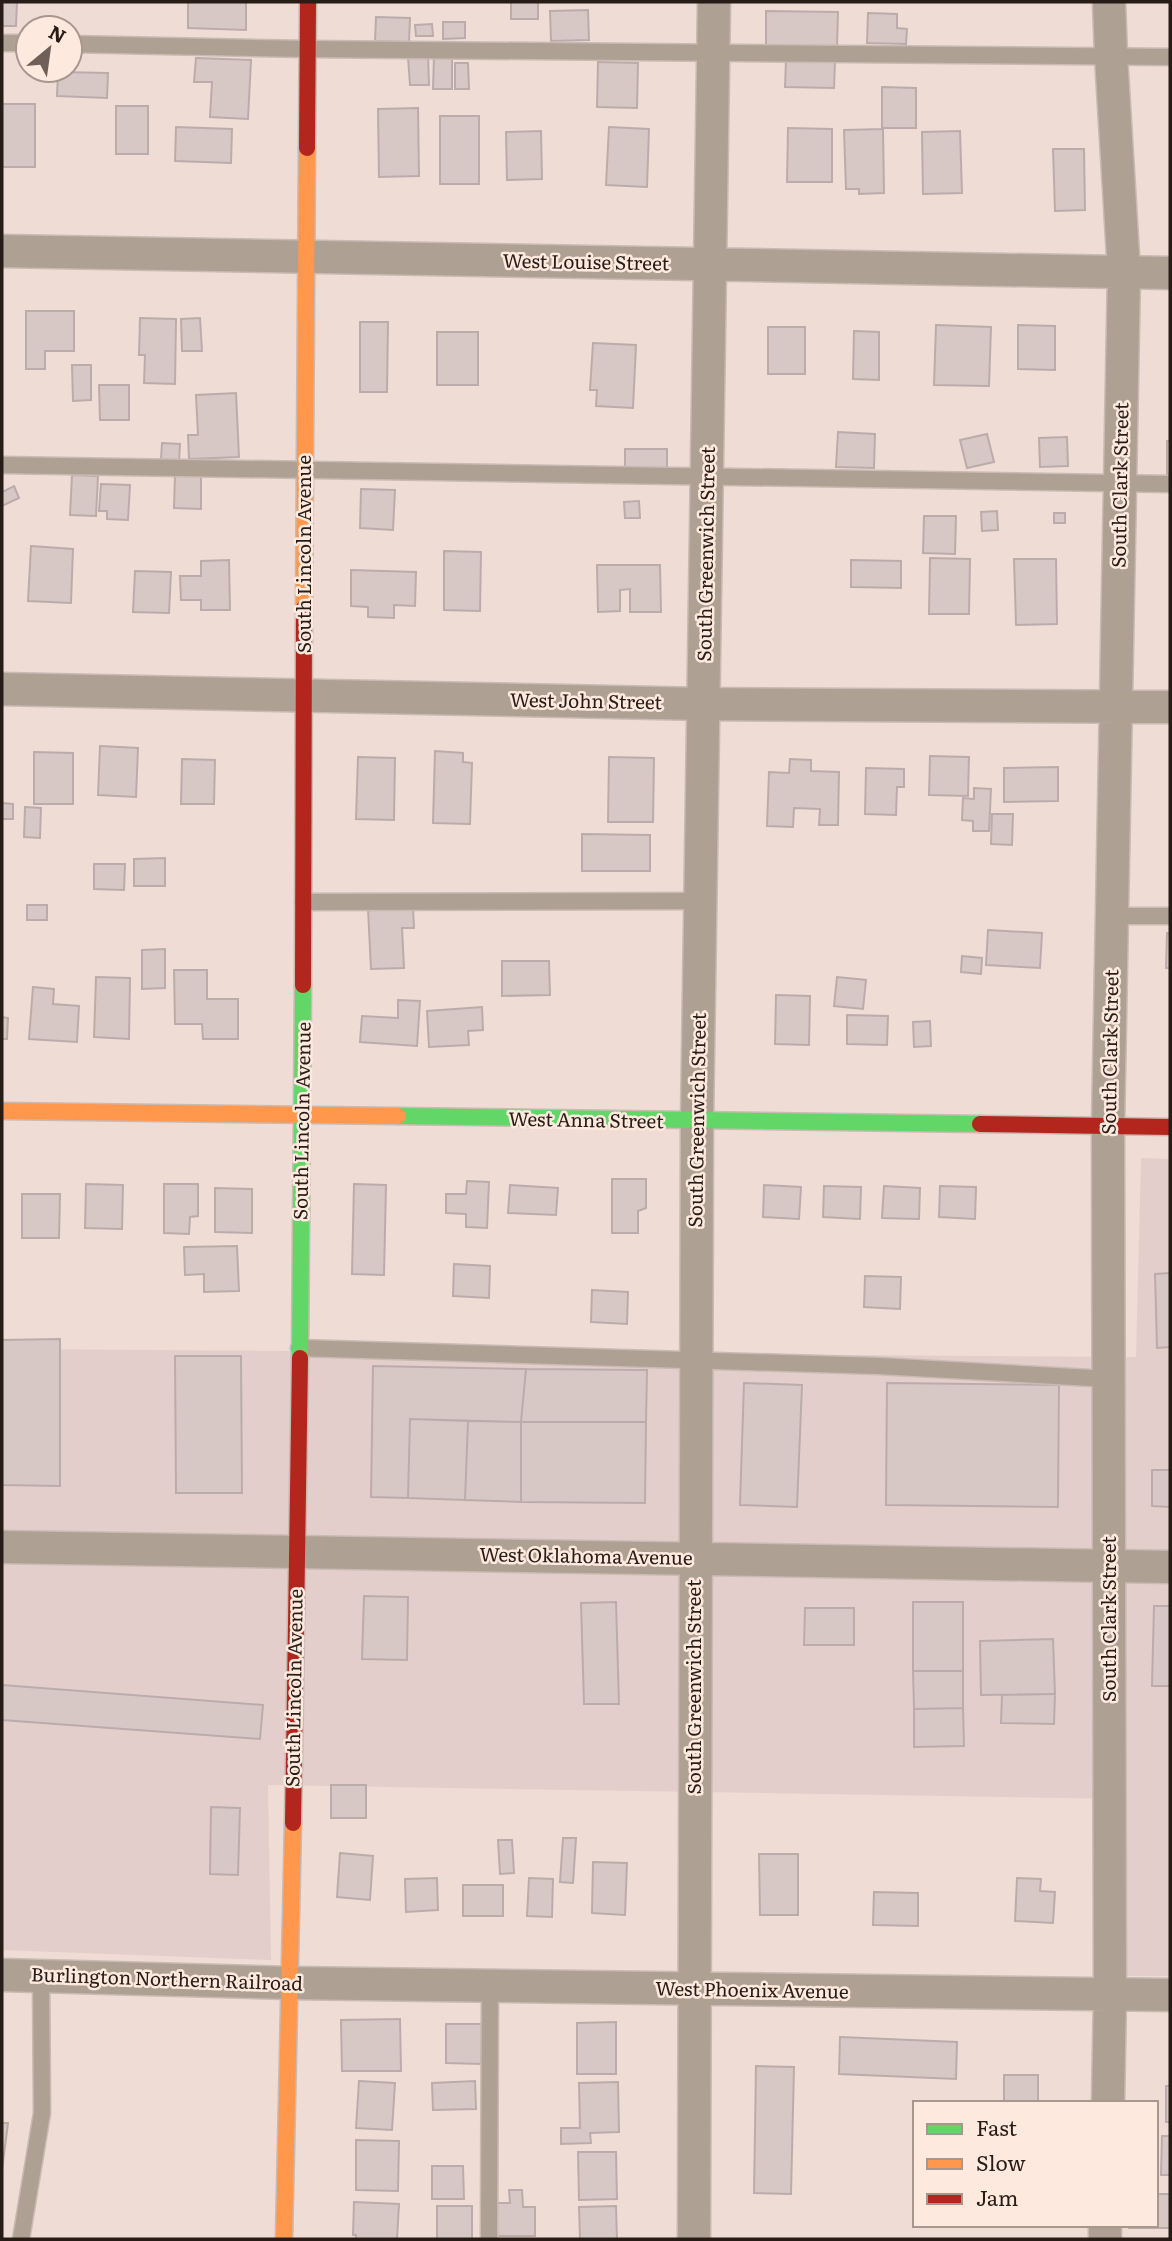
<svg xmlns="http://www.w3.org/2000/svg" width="1172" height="2241" viewBox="0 0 1172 2241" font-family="Literata,serif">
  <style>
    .industrial { fill: #e4cecb }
    .building { fill: #d7c8c6; stroke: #bbacab; stroke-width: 2 }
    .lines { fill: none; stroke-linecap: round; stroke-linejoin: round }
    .lane-casing { stroke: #c9bab4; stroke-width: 19 }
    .street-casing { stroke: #c9bab4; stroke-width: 35 }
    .fast-casing { stroke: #c9bab4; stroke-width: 19 }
    .slow-casing { stroke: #c9bab4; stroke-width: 19 }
    .jam-casing { stroke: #c9bab4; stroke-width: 19 }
    .lane { stroke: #aea093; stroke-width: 16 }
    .street { stroke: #aea093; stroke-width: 32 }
    .fast { stroke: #63d668; stroke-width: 16 }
    .slow { stroke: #ff974d; stroke-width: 16 }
    .jam { stroke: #b3261e; stroke-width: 16 }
    .labels { text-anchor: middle; stroke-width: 5; stroke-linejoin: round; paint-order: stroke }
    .street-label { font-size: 19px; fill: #281c16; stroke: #fee9df }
  </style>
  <rect width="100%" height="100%" fill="#efdcd4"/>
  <path class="industrial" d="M1141,1158L1170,1159V1976H1125V1799L268,1785L271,1960L2,1950V1349L1136,1357Z"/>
  <path class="building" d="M2,2H17L16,26H2Z
    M188,2H246V30L188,28Z
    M511,2H538V19H511Z
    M588,10L589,40L551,41L550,11Z
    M766,11L838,12L837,47L766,46Z
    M868,13L897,14V28L907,29L906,44L867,43Z
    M376,17L410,18L409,42L375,41Z
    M443,22H465V38L443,39Z
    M432,24L433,36H416L415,25Z
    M428,56L429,85H410L408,57Z
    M434,56H452V89H433Z
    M196,58L251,60L248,119L210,117L212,82H194Z
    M786,59L835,61L834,88L785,87Z
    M598,62L638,63L637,108L597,107Z
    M455,63H468L469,89H455Z
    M58,72L108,73L107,98L57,96Z
    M882,87L916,88V128H882Z
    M2,104H35V167H2Z
    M116,106H148V154H116Z
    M418,108L419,176L379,177L378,109Z
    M440,116H479V184H440Z
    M176,127L232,129L231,163L175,161Z
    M609,127L649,129L647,187L606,185Z
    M788,128L832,129V182H787Z
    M883,129L884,193L859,194V189H846L844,130Z
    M541,131L542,179L507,180L506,132Z
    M960,131L962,193L923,194L922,132Z
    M1053,149H1084L1085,210L1055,211Z
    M26,311H74V351H45V369H26Z
    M140,318L176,319L175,384L144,383L145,355H139Z
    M200,318L202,351H182L181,319Z
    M360,322H388L387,392H360Z
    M936,325L991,327L989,386L934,385Z
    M1018,325L1055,326V370L1018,369Z
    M768,327H805V374H768Z
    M854,331L879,332V380L853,379Z
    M437,332H478V385H437Z
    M593,343L636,345L633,408L596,406L597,390H590Z
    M72,365H91V400L73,401Z
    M99,385H129V420H100Z
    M236,393L239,457L189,459L188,435H198L196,395Z
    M838,432L875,434L874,468L836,467Z
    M987,434L994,462L967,468L960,440Z
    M1067,437L1068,466L1040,467L1039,438Z
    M1167,441H1170V474H1167Z
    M162,443L180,444L179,461L161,459Z
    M625,449H667V468H625Z
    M72,475L98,476L96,516L70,515Z
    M175,475H201V509L174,508Z
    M101,484L130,485L128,520L107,519V511H99Z
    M14,486L19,498L2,506V492Z
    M361,489L395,490L393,530L360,528Z
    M639,501L640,518H625L624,502Z
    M997,511L998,530L982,531L981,512Z
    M1054,513H1065V523H1054Z
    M924,516H956L955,554L923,553Z
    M31,546L73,549L71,603L28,601Z
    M444,551L481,552L480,611L444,610Z
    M930,558L970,559L969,614H929Z
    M1014,559H1056L1057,624L1016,625Z
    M229,560L230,610H201V600H181L180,576H201V561Z
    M851,560L901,561V588L851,587Z
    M597,565H660L661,612H630V589L620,590V611L598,612Z
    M351,570L416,572L415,606L394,605V618L368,617V607L351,606Z
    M135,571L171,572L169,613L133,612Z
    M100,746L138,748L136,797L98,795Z
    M435,751L463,753V762L472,763L470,824L433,823Z
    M34,752L73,753V804H34Z
    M930,756L969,757L968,796L929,795Z
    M358,757L395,758L394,820L356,819Z
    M609,757L654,758L653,822H608Z
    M182,759L215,760L214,804H181Z
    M790,759L811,760V771L839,772L838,825H819L820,809L794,808L793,827L767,826L769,772L789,773Z
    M1058,767V801L1004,802V768Z
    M866,768L904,769V787H897L896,815L865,814Z
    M974,788L991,789L989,831H973V821L962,820L963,798L974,799Z
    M2,803L13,804V819H2Z
    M25,807L41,808L40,838L24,837Z
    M992,814H1013L1012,845L991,844Z
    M582,834L650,835V871H582Z
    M165,858V886H134V859Z
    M94,864H125L124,890L94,889Z
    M27,905H47V920H27Z
    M413,907L414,928H402L404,968L371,969L368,909Z
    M988,930L1042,933L1040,968L986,965Z
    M1167,933L1170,934V968H1166Z
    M165,949V988L142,989V950Z
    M962,956L982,958L981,974L961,972Z
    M502,961H549L550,995L502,996Z
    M174,970H207V999H238V1039H203L202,1024H175Z
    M96,977L130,978L129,1039L94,1037Z
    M837,977L866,980L863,1009L834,1006Z
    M33,987L54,989L53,1004L79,1006L77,1042L29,1039Z
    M776,995L810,996L809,1045L775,1044Z
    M398,1000L420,1001L417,1046L360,1042L362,1016L398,1018Z
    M482,1007L483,1030L468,1031L469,1045L429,1047L427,1011Z
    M847,1015L888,1016L887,1045L847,1044Z
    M2,1017L8,1018L7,1039H2Z
    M930,1021L931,1046L914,1047L913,1022Z
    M612,1179H646V1208L638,1211V1233H612Z
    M467,1181L489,1182L487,1228L466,1227V1214L446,1213V1194H466Z
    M86,1184L123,1185L122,1229L85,1228Z
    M164,1184H198V1216L190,1217L189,1234L164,1233Z
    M354,1184L386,1185L384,1275L352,1274Z
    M510,1185L558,1188L556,1215L508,1213Z
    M764,1185L801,1187L799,1219L763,1217Z
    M824,1186L861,1187L860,1219L823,1217Z
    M884,1186L920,1188L919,1219L882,1218Z
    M940,1186L976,1187L975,1219L939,1217Z
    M215,1188L252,1189V1233L215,1232Z
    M22,1194H60L59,1238H22Z
    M237,1246L239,1291L204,1292V1274L185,1275L184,1247Z
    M454,1264L490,1266L489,1298L453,1296Z
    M1170,1273V1347L1157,1348L1155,1274Z
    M865,1276L901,1277L900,1309L864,1307Z
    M592,1290L628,1292L627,1324L591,1322Z
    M60,1339V1486L2,1485V1340Z
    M175,1356H241L242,1493H176Z
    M373,1366L526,1369L521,1422L410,1419L408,1498L371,1497Z
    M526,1369L647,1370L646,1422H521Z
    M744,1383L802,1385L797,1507L740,1505Z
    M887,1383L1059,1385L1058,1507L886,1505Z
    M410,1419L468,1421L465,1500L408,1498Z
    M468,1421L521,1422V1502L465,1500Z
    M521,1422H646L645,1503L521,1502Z
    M1152,1470H1170V1507L1152,1506Z
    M364,1596L408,1597L407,1660L362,1659Z
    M616,1602L619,1704H584L581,1603Z
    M913,1602H963V1671H913Z
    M1154,1606H1170V1686H1152Z
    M805,1608H854V1645H804Z
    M1053,1639L1055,1694L981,1695L980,1641Z
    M913,1671H963V1708L914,1709Z
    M2,1685L263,1705L260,1739L2,1720Z
    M1055,1694L1054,1724L1001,1723L1002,1695Z
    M963,1708L964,1746L914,1747V1709Z
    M331,1785H366V1818H331Z
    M211,1807L240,1808L238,1875L210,1874Z
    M563,1838H576L573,1883L560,1882Z
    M498,1840H512L514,1873L500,1874Z
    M340,1853L373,1856L370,1900L337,1897Z
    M759,1854H798V1915H760Z
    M593,1862L627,1863L625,1915L592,1913Z
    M437,1878L438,1910L406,1912L405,1879Z
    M529,1878L553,1879L552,1917L527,1916Z
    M1017,1878L1041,1879L1040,1891L1055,1892L1053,1923L1015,1921Z
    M463,1885H503V1916H463Z
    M874,1892L918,1893V1926L873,1925Z
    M400,2019L401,2071H342L341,2020Z
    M616,2022V2074H577V2023Z
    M446,2024H482L481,2064L446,2063Z
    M840,2037L957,2042L956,2079L839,2074Z
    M756,2066L794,2067L791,2194L754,2193Z
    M1004,2075H1038V2103H1004Z
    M359,2081L395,2083L392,2130L356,2128Z
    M475,2081L476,2109L433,2110L432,2083Z
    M618,2082L619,2132L590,2133L591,2143L561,2144V2128H580L579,2083Z
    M1166,2086H1170V2122H1166Z
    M2,2123H8L2,2170Z
    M1162,2136H1170V2175H1161Z
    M356,2140L399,2141L398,2191L356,2190Z
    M578,2152H616L617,2199L579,2200Z
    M432,2166H463L464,2199H432Z
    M509,2190H522L523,2207H535V2236H497L496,2203H510Z
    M1156,2194H1170V2228H1129V2225H1156Z
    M354,2202L399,2204L397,2239H356V2235H353Z
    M437,2206H472V2239H437Z
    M616,2206L617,2239H580L579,2207Z"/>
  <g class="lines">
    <g class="lane-casing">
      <path id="lane" d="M2,43H28
        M70,44L307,49L1170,57
        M2,465L1170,484
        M303,902L700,901
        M1112,916H1170
        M299,1348L879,1366L1109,1379
        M21,2239L42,2113L41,1976
        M489,2239L490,1986"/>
    </g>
    <g class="street-casing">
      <path id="street" d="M2,251L1170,273
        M2,689L703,704L1170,707
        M2,1547L1170,1567
        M2,1975L290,1983L1170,1995
        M1108,2103L1110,1994L1108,1126L1124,272L1111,56L1109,2
        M694,2239L697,1121L714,2
        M1105,2239V2225"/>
    </g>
    <g class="fast-casing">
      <path id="fast" d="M398,1116L980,1124
        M300,1358L303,985"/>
    </g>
    <g class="slow-casing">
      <path id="slow" d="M304,608L307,148
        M2,1111L398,1116
        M284,2239L293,1823"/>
    </g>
    <g class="jam-casing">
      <path id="jam" d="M307,148L308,2
        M303,985L304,608
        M980,1124L1170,1127
        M293,1823L300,1358"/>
    </g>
    <use href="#lane" class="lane"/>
    <use href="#street" class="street"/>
    <use href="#fast" class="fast"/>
    <use href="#slow" class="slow"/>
    <use href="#jam" class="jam"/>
  </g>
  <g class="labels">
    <g class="street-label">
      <text transform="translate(586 262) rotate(1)" y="7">West Louise Street</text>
      <text transform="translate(1120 485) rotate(-89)" y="7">South Clark Street</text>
      <text transform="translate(304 554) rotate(-90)" y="7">South Lincoln Avenue</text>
      <text transform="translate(706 554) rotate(-89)" y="7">South Greenwich Street</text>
      <text transform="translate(586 701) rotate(1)" y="7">West John Street</text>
      <text transform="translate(1110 1052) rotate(-89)" y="7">South Clark Street</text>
      <text transform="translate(586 1120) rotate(1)" y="7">West Anna Street</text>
      <text transform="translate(697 1120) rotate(-89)" y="7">South Greenwich Street</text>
      <text transform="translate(302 1121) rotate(-89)" y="7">South Lincoln Avenue</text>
      <text transform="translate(586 1556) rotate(1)" y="7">West Oklahoma Avenue</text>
      <text transform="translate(1109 1619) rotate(-90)" y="7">South Clark Street</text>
      <text transform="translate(694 1687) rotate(-90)" y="7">South Greenwich Street</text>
      <text transform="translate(294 1688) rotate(-89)" y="7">South Lincoln Avenue</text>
      <text transform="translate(167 1979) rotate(2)" y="7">Burlington Northern Railroad</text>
      <text transform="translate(752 1990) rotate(1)" y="7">West Phoenix Avenue</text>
    </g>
  </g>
  <rect width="1172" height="2241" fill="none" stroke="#281c16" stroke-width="7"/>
  <rect x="913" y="2101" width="245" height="126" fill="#fee9df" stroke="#a8978f" stroke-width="2"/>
  <rect x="927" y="2124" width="35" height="10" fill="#63d668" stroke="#a8978f" stroke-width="2"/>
  <text x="976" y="2136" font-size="21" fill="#281c16">Fast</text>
  <rect x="927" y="2159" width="35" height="10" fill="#ff974d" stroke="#a8978f" stroke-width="2"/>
  <text x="976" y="2171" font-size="21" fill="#281c16">Slow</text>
  <rect x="927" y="2194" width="35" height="10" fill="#b3261e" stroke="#a8978f" stroke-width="2"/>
  <text x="976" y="2206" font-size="21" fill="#281c16">Jam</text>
  <g transform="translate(49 49) rotate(29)"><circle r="33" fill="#fee9df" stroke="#a8978f" stroke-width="2"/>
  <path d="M0-5L12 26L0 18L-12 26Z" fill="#6e5f58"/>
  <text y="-10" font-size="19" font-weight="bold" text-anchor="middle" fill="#281c16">N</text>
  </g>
</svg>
